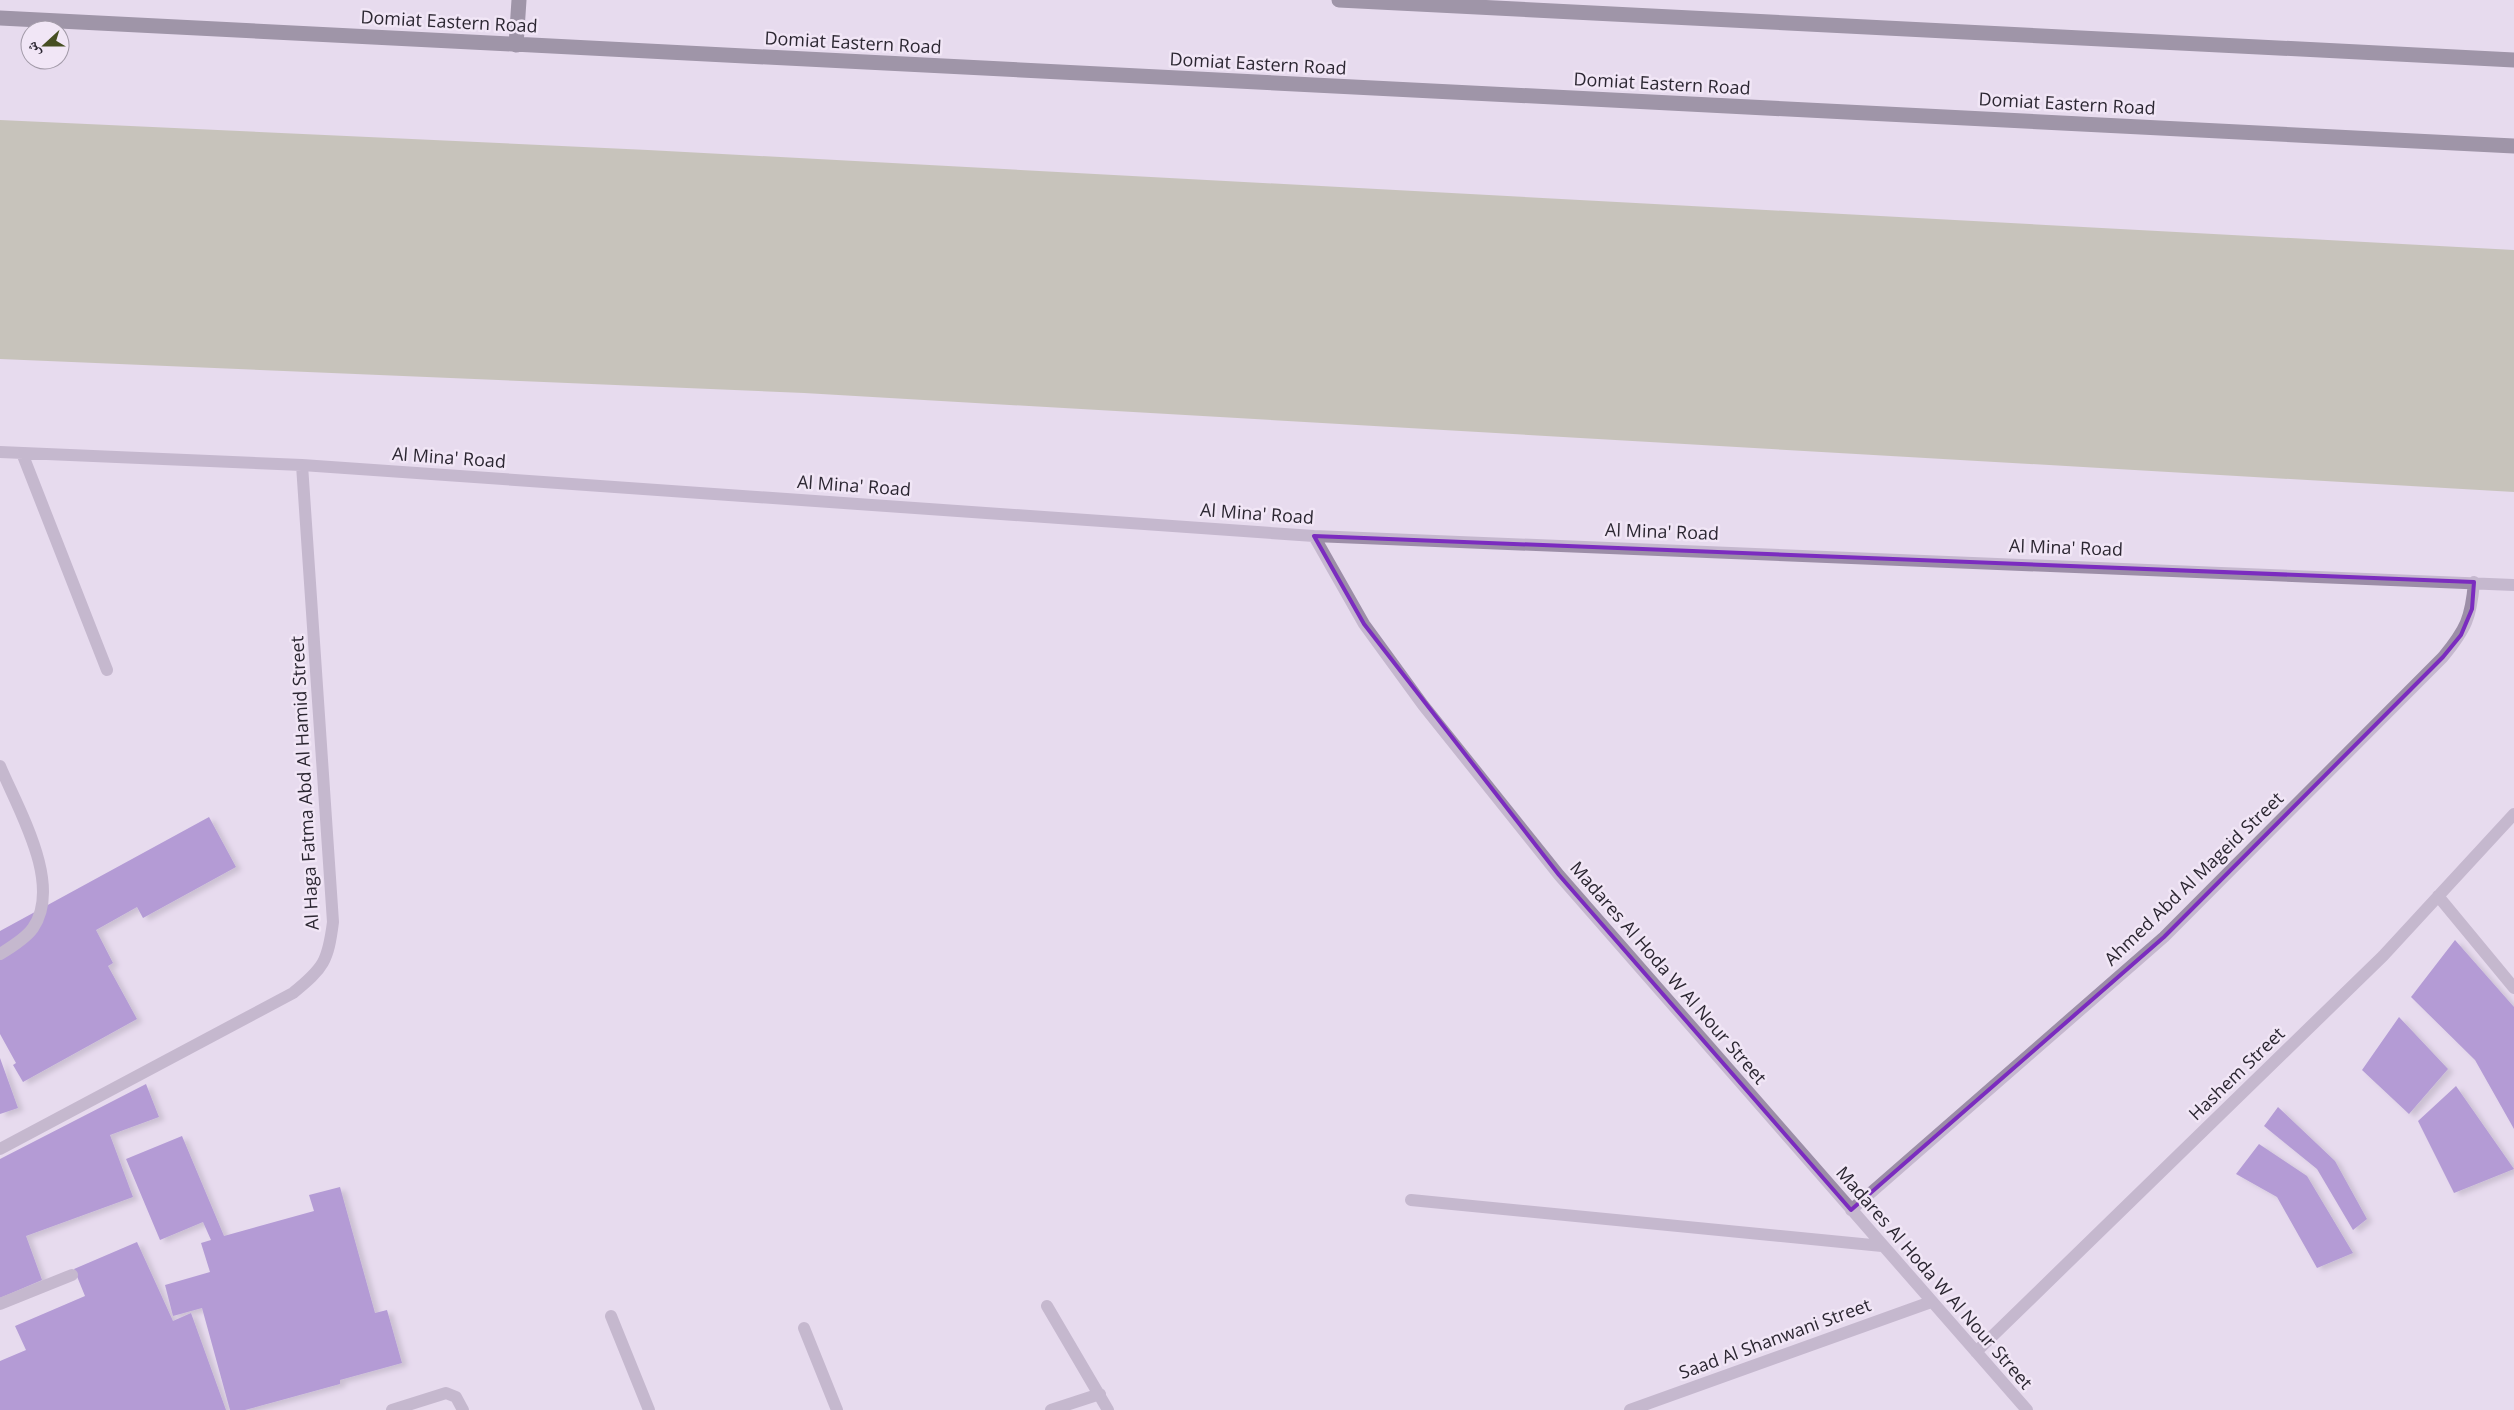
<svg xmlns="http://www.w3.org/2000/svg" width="2514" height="1410" viewBox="0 0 2514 1410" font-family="'Open Sans','Noto Naskh Arabic',sans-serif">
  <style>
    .water { fill: #a1a77d }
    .building { fill: #7550b6; filter: url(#shadow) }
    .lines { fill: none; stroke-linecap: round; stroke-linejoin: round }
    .minor { stroke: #9c8ea7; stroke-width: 12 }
    .highway { stroke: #474052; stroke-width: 15 }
    .marked { fill: none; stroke: #7b2cbf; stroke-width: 4; stroke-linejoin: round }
    .labels { text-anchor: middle; stroke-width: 5; stroke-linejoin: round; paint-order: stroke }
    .street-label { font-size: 18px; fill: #2c2732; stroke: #f1e6f6 }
  </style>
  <defs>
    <filter id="shadow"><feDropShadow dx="5.5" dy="3" stdDeviation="2.5" flood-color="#0004"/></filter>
  </defs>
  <rect width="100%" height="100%" fill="#e7dbee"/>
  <path class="water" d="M0,120L648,150L2514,250V492L804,393L0,359Z"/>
  <path class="building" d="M209,817L236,867L143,918L137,907L96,930L113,963L108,966L137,1019L23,1082L13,1065L16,1063L0,1034V931Z
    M2455,940L2514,1007V1129L2475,1060L2411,997Z
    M2399,1017L2448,1069L2409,1114L2362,1070Z
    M0,1058L18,1108L0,1114Z
    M146,1084L159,1117L110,1135L133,1197L26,1236L42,1280L0,1298V1159Z
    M2456,1086L2514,1169L2454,1193L2418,1121Z
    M2278,1107L2335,1161L2367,1219L2353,1230L2317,1169L2264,1126Z
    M182,1136L224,1236L314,1211L309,1195L340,1187L375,1313L387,1310L402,1363L340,1380V1384L245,1410H230L202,1308L173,1316L165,1285L210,1272L201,1243L211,1240L203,1222L160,1240L126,1159Z
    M2259,1144L2307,1176L2353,1253L2317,1268L2277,1197L2236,1174Z
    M137,1242L173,1321L191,1313L226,1410H0V1361L26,1350L15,1326L85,1296L74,1269Z"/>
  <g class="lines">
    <path class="minor" d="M0,452L302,465L1314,536L2514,585
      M22,453L107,670
      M1314,536L1364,624L1423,705L1559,875L2027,1410
      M0,766C18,809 63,884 33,928C26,938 10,948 0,954
      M2438,896L2514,988
      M0,1149L293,993C324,968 328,961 333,922L302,465
      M1411,1200L1882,1246
      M1851,1210L2164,937L2443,657C2466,629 2471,618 2474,582
      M0,1304L72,1275
      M1047,1306L1108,1410
      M611,1316L649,1410
      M804,1328L837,1410
      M1976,1352L2383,956L2514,814
      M392,1410L446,1393L456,1397L463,1410
      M1051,1410L1100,1394
      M1630,1410L1931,1302"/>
    <path class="highway" d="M1339,0L2514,60
      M0,18L2514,146
      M516,45L519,0"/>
  </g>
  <path d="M0 0H2514V1410H0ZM1314,536L2474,582L2472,609L2461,635L2443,657L2164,937L1851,1210L1559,875L1364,624Z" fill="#e7dbee" fill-opacity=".55" fill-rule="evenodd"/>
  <path class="marked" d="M1314,536L2474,582L2472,609L2461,635L2443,657L2164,937L1851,1210L1559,875L1364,624Z"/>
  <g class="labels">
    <g class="street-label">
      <text transform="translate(449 22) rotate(3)" y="6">Domiat Eastern Road</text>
      <text transform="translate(853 43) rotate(3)" y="6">Domiat Eastern Road</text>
      <text transform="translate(1258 64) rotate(3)" y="6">Domiat Eastern Road</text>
      <text transform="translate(1662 84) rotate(3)" y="6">Domiat Eastern Road</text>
      <text transform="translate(2067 104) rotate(3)" y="6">Domiat Eastern Road</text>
      <text transform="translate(449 458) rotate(4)" y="6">Al Mina' Road</text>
      <text transform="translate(854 486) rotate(4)" y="6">Al Mina' Road</text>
      <text transform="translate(1257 514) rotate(4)" y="6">Al Mina' Road</text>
      <text transform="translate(1662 532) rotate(2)" y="6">Al Mina' Road</text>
      <text transform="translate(2066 548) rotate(2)" y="6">Al Mina' Road</text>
      <text transform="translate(305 783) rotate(-93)" y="6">Al Haga Fatma Abd Al Hamid Street</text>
      <text transform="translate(2194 879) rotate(-44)" y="6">Ahmed Abd Al Mageid Street</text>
      <text transform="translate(1668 973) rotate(49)" y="6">Madares Al Hoda W Al Nour Street</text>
      <text transform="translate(2237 1074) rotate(-44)" y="6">Hashem Street</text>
      <text transform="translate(1934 1278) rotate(49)" y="6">Madares Al Hoda W Al Nour Street</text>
      <text transform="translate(1775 1339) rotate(-20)" y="6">Saad Al Shanwani Street</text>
    </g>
  </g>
  <g transform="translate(45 45) rotate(249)"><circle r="24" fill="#f1e6f6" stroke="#a29aa8"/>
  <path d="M0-4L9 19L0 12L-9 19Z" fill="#464e22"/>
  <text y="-8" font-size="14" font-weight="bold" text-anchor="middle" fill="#2c2732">ش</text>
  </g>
</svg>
